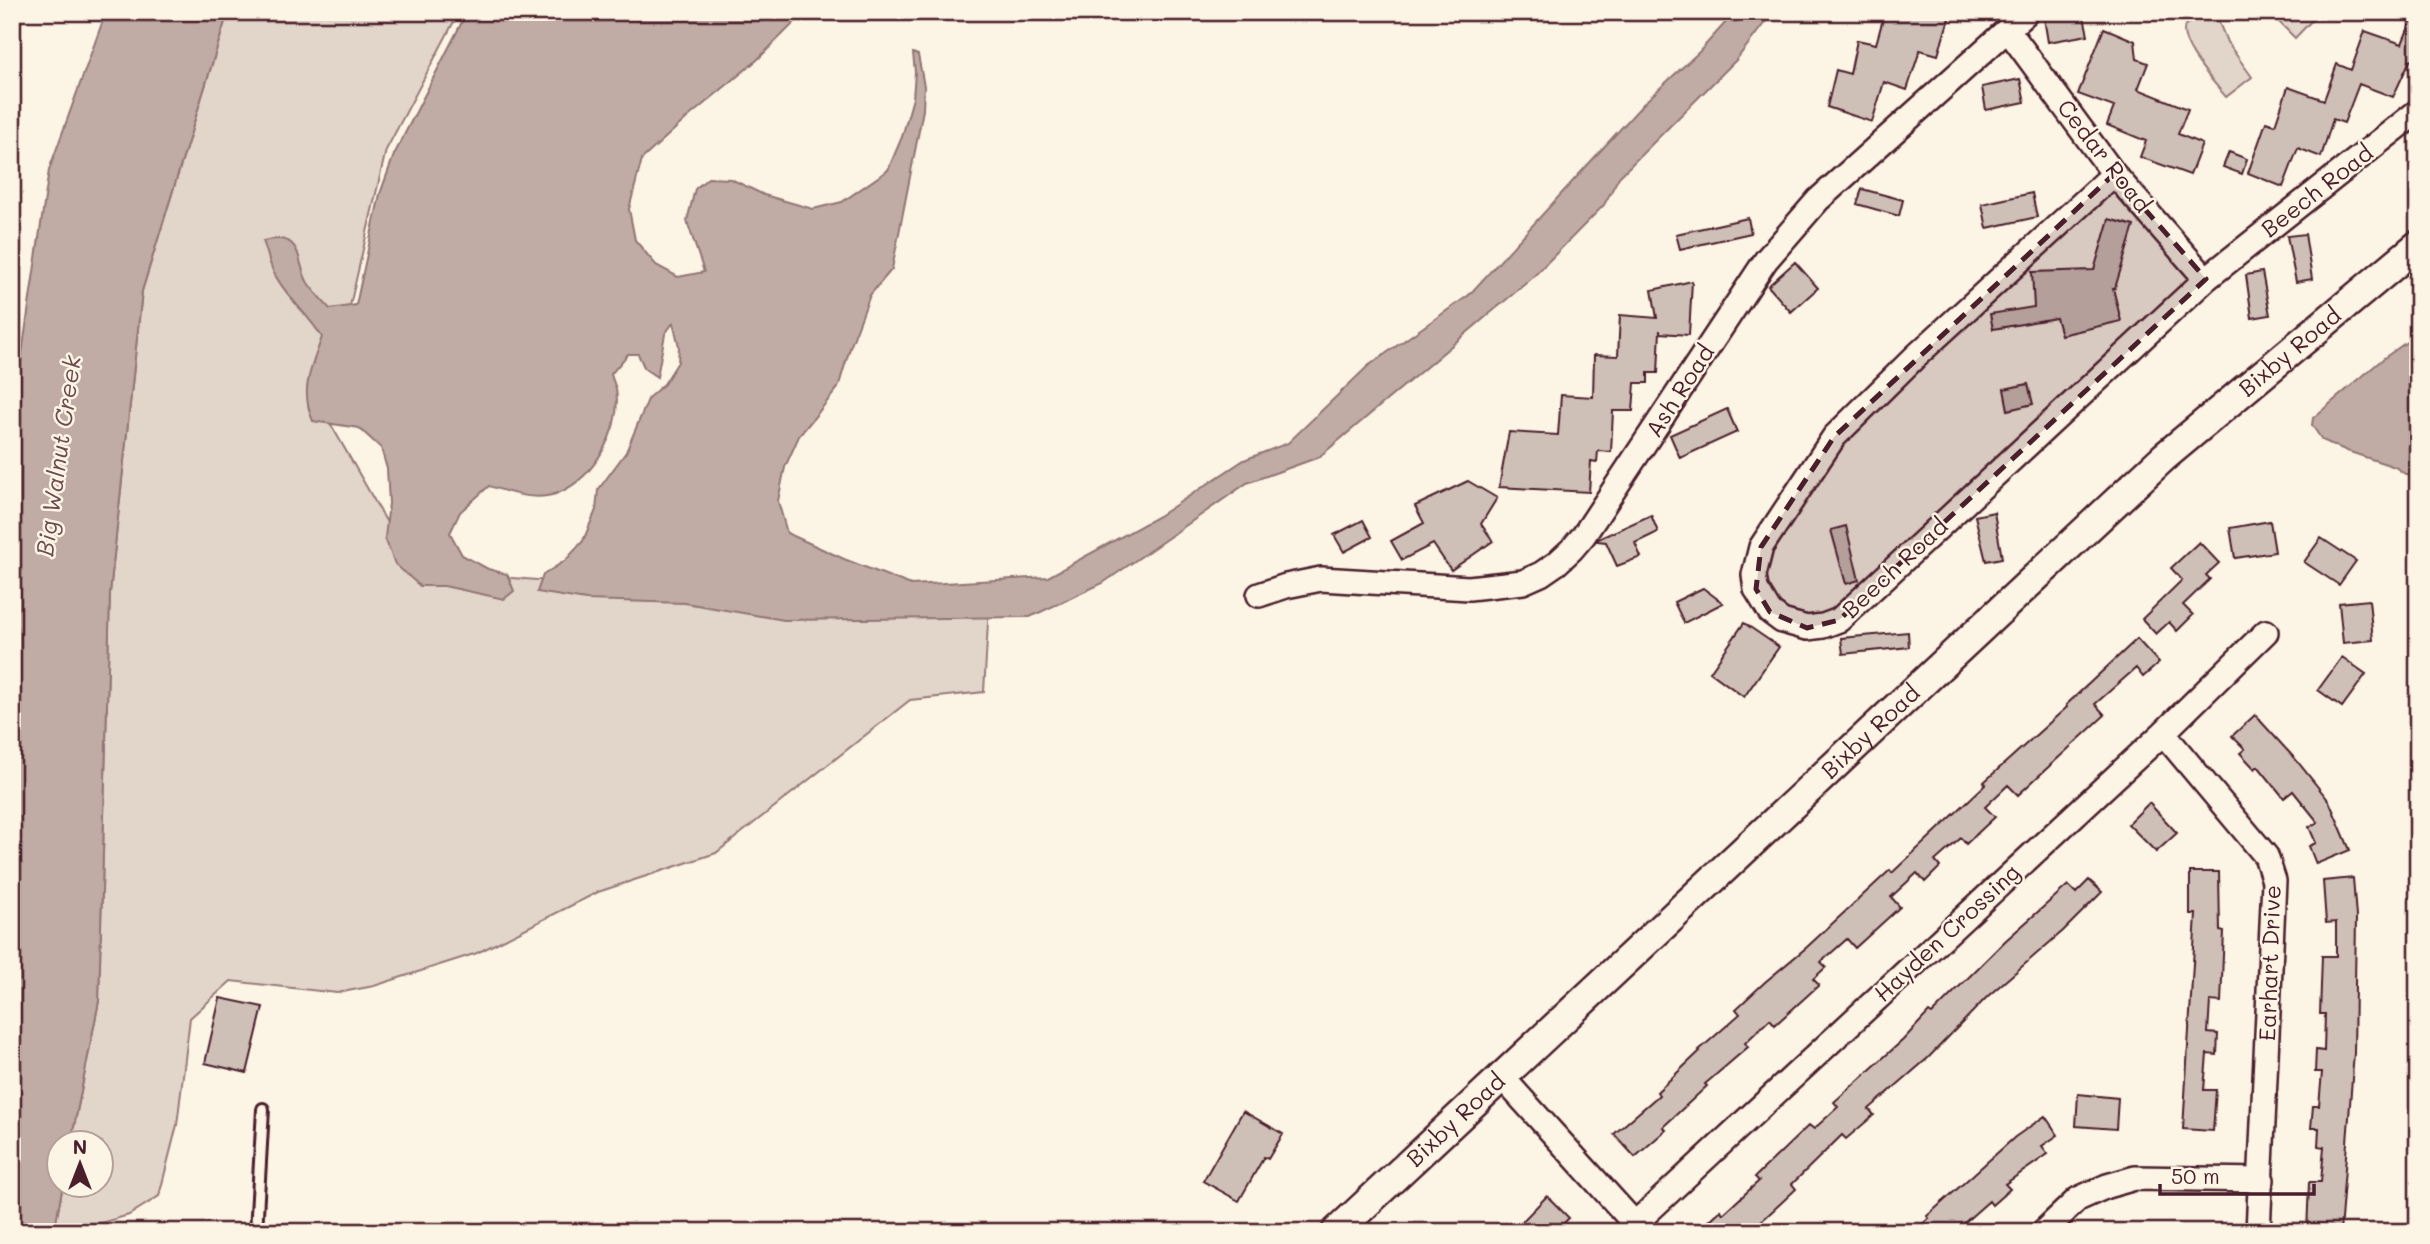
<svg xmlns="http://www.w3.org/2000/svg" width="2430" height="1244" viewBox="0 0 2430 1244" font-family="Mali,sans-serif">
  <style>
    .green { fill: #e2d5ca; stroke: #967a7a; stroke-width: 2 }
    .water { fill: #c0aca5; stroke: #917474; stroke-width: 2 }
    .building { fill: #cfc0b7; stroke: #4a1f2b; stroke-width: 2 }
    .lines { fill: none; stroke-linecap: round; stroke-linejoin: round }
    .service-casing { stroke: #4a1f2b; stroke-width: 16 }
    .minor-casing { stroke: #4a1f2b; stroke-width: 28 }
    .tertiary-casing { stroke: #4a1f2b; stroke-width: 33 }
    .service { stroke: #fcf5e5; stroke-width: 10 }
    .minor { stroke: #fcf5e5; stroke-width: 23 }
    .tertiary { stroke: #fcf5e5; stroke-width: 28 }
    .marked { fill: #4a1f2b; fill-opacity: 0.2; stroke: #4a1f2b; stroke-width: 5; stroke-dasharray: 14 9; stroke-linejoin: round }
    .labels { text-anchor: middle; stroke-width: 5; stroke-linejoin: round; paint-order: stroke }
    .street-label { font-size: 23px; fill: #4a1f2b; stroke: #fcf5e5 }
    .water-label { font-size: 24px; font-style: italic; fill: #6d4950; stroke: #fcf5e5 }
  </style>
  <rect width="100%" height="100%" fill="#fcf5e5"/>
  <filter id="ink" filterUnits="userSpaceOnUse"><feTurbulence type="fractalNoise" baseFrequency=".0143" numOctaves="2"/><feDisplacementMap in="SourceGraphic" scale="14" xChannelSelector="R" yChannelSelector="G"/><feConvolveMatrix kernelMatrix="1 2 1 2 8 2 1 2 1" color-interpolation-filters="sRGB"/></filter>
  <g filter="url(#ink)">
    <path class="green" d="M228,12H459L386,150L325,414L414,570L809,602L989,605L984,692L910,700L716,853L598,892L477,953L374,986L337,993L231,981L190,1018L177,1125L159,1196L129,1215L69,1232H54L63,1185L102,1184V1142H71L99,1001L110,593L142,291Z
      M2281,12H2309L2315,17L2295,38L2275,18Z
      M2203,16L2218,20L2227,42L2252,77L2226,97C2214,82 2175,41 2186,24Z"/>
    <path class="water" d="M106,12H228L142,291L110,593L99,1001L71,1142H60V1184L63,1185L54,1232H12V421L49,170Z
      M467,12H799L794,23L757,60L687,118L642,159L629,209L635,240L656,265L678,277L704,272L687,221L695,189L708,178L731,179L764,195L813,209L842,202L888,170L902,137L913,98L915,72L913,53L918,55L924,86L923,110L892,269L870,295L850,348L838,388L799,436L785,467L778,501L787,533L844,559L911,585L1048,577L1159,516L1244,460L1288,443L1368,366L1469,295L1645,102L1699,52L1735,12H1775L1766,21L1736,60L1619,177L1604,205L1532,278L1319,457L1247,483L1103,583L1030,617L784,620L685,603L586,600L537,592L543,575L566,560L583,541L596,510L598,490L626,452L649,397L664,384L678,362L679,346L673,323L665,334L657,377L645,369L638,354H628L611,374C612,379 615,385 616,389C622,428 595,478 558,493C536,502 510,493 489,486L460,512L450,533L462,555L488,569L507,574L514,591L504,599L444,586H420L395,564L385,538L389,503L387,469L381,448L359,428L313,421C299,389 312,367 322,337C308,314 286,297 274,273C269,263 267,251 263,241C305,231 295,261 308,283C314,292 323,301 330,309L356,305L380,194L394,155Z
      M2418,334V461L2414,474H2405L2395,467L2347,451L2322,440L2312,425L2313,418L2384,358Z"/>
    <path class="building" d="M1885,12H1951L1938,55L1920,50L1907,90L1884,82L1872,122L1827,107L1836,70L1850,74L1857,40L1876,44Z
      M2076,12H2083L2088,35L2048,42L2044,18Z
      M2415,12H2418V63L2410,60L2393,97L2359,84L2344,123L2333,119L2321,157L2298,148L2283,187L2248,173L2266,122L2275,125L2288,87L2324,100L2337,64L2351,70L2365,31L2402,44Z
      M2104,28L2135,41L2137,59L2148,63L2138,89L2188,109L2178,134L2202,144L2190,175L2140,157L2146,141L2107,125L2114,107L2078,94Z
      M2020,79L2025,102L1986,110L1982,87Z
      M2229,152L2247,159L2242,174L2223,167Z
      M1862,189L1903,200L1899,216L1857,204Z
      M2032,193L2037,217L1987,228L1982,204Z
      M1748,218L1751,233L1680,249L1676,234Z
      M2109,219L2134,226L2115,288H2113L2121,321L2061,335L2056,318L1993,329L1990,314L2034,307L2032,272L2094,270Z
      M2305,234L2312,279L2296,282L2287,236Z
      M1795,262L1818,288L1791,312L1768,286Z
      M2262,272L2270,315L2252,318L2246,275Z
      M1692,281L1689,335L1660,333V330L1658,373H1648V383H1635L1633,411H1613L1611,452L1598,451L1597,462L1591,461L1589,492L1499,487L1509,432L1558,435L1561,395L1593,397L1594,355L1618,356L1620,315L1657,318L1652,290Z
      M2028,384L2033,404L2008,410L2004,389Z
      M1727,409L1737,432L1680,458L1670,435Z
      M1468,481L1497,498L1481,524L1493,541L1451,570L1433,544L1402,560L1391,541L1424,523L1415,506Z
      M1994,512L2002,558L1986,561L1975,516Z
      M1651,515L1658,532L1635,543L1641,557L1617,566L1606,542L1597,541L1598,539Z
      M1363,520L1372,537L1344,552L1334,535Z
      M2270,521L2275,552L2235,558L2230,528Z
      M1846,526L1859,580L1846,584L1831,530Z
      M2321,538L2356,561L2339,585L2304,562Z
      M2199,542L2219,563L2206,575L2210,579L2183,605L2193,615L2177,631L2169,622L2156,634L2142,619L2182,580L2171,568Z
      M1703,588L1723,603L1684,623L1674,602Z
      M2369,600L2373,640L2343,643L2339,603Z
      M1744,623L1779,647L1744,697L1710,672Z
      M1908,632L1909,647L1843,654L1841,638Z
      M2137,639L2159,663L2143,677L2136,668L2095,704L2105,715L2018,795L2008,785L1985,807L1995,817L1966,844L1961,838L1935,861L1940,867L1925,882L1917,873L1891,897L1900,907L1855,948L1847,939L1821,962L1826,967L1813,979L1819,985L1775,1025L1770,1019L1745,1043L1748,1047L1705,1084L1707,1086L1663,1127L1666,1130L1635,1157L1614,1134L1659,1095L1657,1092L1700,1051L1699,1050L1740,1014L1736,1009L1765,982L1807,947L1890,870L1892,873L1986,784L1984,782L2067,707L2066,705Z
      M2342,657L2366,674L2342,707L2318,690Z
      M2255,715L2297,761L2329,801L2350,850L2316,864L2309,846L2316,843L2309,827L2318,822L2293,791L2284,798L2258,766L2255,769L2240,753L2245,749L2232,736Z
      M2149,803L2177,833L2156,852L2128,824Z
      M2190,872H2219L2220,931L2224,932L2221,1002L2210,1001L2208,1033L2218,1034L2217,1055L2207,1054L2204,1090H2216L2213,1131L2183,1129L2196,914H2190Z
      M2353,878L2356,917L2354,1053L2340,1232H2307L2309,1182H2321L2324,1147L2318,1146L2319,1128H2311L2313,1106H2319L2322,1072H2315L2316,1050L2324,1051L2325,1014H2320L2322,956H2336V922L2326,923L2323,881Z
      M2089,880L2102,892L2063,931L1988,996L1928,1058L1869,1109L1874,1115L1846,1139L1842,1135L1792,1184L1796,1189L1766,1217L1748,1232H1697L1721,1210L1723,1214L1759,1181L1755,1177L1809,1125L1814,1129L1838,1107L1834,1102L1903,1040L1929,1012L1932,1014L2005,941L2068,885L2076,893Z
      M220,998L263,1007L247,1073L205,1063Z
      M2078,1094L2118,1098L2116,1129L2076,1126Z
      M1243,1111L1283,1134L1268,1159L1264,1157L1239,1201L1203,1181Z
      M2045,1116L2058,1135L2042,1146L2048,1154L2005,1184L2010,1189L1992,1205L1989,1201L1964,1223L1972,1232H1914L1929,1218L1927,1216L1956,1190L2015,1137Z
      M1547,1196L1569,1218L1555,1232H1512Z"/>
    <g class="lines">
      <g class="service-casing">
        <path id="service" d="M256,1232L263,1109"/>
      </g>
      <g class="minor-casing">
        <path id="minor" d="M2008,30L2114,174L2206,279
          M2114,174L1916,356L1834,437L1761,547L1754,575L1756,589L1770,612L1782,621L1807,628L1823,626L1839,620L2206,279L2418,111
          M1259,595L1286,586L1321,579L1469,588L1523,582L1541,574L1557,563L1572,549L1584,535L1766,260L1818,200L2027,12
          M2163,733L2266,856L2274,881L2258,1232
          M1501,1076L1634,1223
          M1626,1232L2163,733L2266,632
          M2043,1232L2078,1199L2107,1186L2135,1178L2262,1180"/>
      </g>
      <g class="tertiary-casing">
        <g id="tertiary">
          <path id="s1" d="M1336,1232L2164,457L2418,245"/>
        </g>
      </g>
      <use href="#service" class="service"/>
      <use href="#minor" class="minor"/>
      <use href="#tertiary" class="tertiary"/>
    </g>
  </g>
  <path class="marked" d="M2114,174L2206,279L1839,620L1807,628L1770,612L1756,589L1761,547L1834,437Z"/>
  <g class="labels">
    <g class="street-label">
      <text transform="translate(2104 156) rotate(52)" y="8">Cedar Road</text>
      <text transform="translate(2317 191) rotate(-38)" y="8">Beech Road</text>
      <text dy="8" stroke="none"><textPath href="#s1" startOffset="1298">Bixby Road</textPath></text>
      <text transform="translate(1680 391) rotate(-57)" y="8">Ash Road</text>
      <text transform="translate(1895 568) rotate(-43)" y="8">Beech Road</text>
      <text dy="8" stroke="none"><textPath href="#s1" startOffset="732">Bixby Road</textPath></text>
      <text transform="translate(1947 933) rotate(-43)" y="8">Hayden Crossing</text>
      <text transform="translate(2270 963) rotate(-88)" y="8">Earhart Drive</text>
      <text dy="8" stroke="none"><textPath href="#s1" startOffset="164">Bixby Road</textPath></text>
    </g>
    <g class="water-label">
      <text transform="translate(59 456) rotate(-82)" y="8">Big Walnut Creek</text>
    </g>
  </g>
  <rect width="2430" height="1244" fill="none" stroke="#fcf5e5" stroke-width="42"/>
  <rect x="21" y="21" width="2388" height="1202" fill="none" stroke="#4a1f2b" stroke-width="2.5" filter="url(#ink)"/>
  <g transform="translate(80 1164)"><circle r="33" fill="#fcf5e5" stroke="#b59f9b" stroke-width="2"/>
  <path d="M0-5L12 26L0 18L-12 26Z" fill="#4a1f2b"/>
  <text y="-10" font-size="19" font-weight="bold" text-anchor="middle" fill="#4a1f2b">N</text>
  </g>
  <path d="M2160 1184v10h154v-10" fill="none" stroke="#4a1f2b" stroke-width="3.5"/>
  <text x="2171" y="1184" font-size="21" fill="#4a1f2b" stroke="#fcf5e5" stroke-width="5" paint-order="stroke">50 m</text>
</svg>
